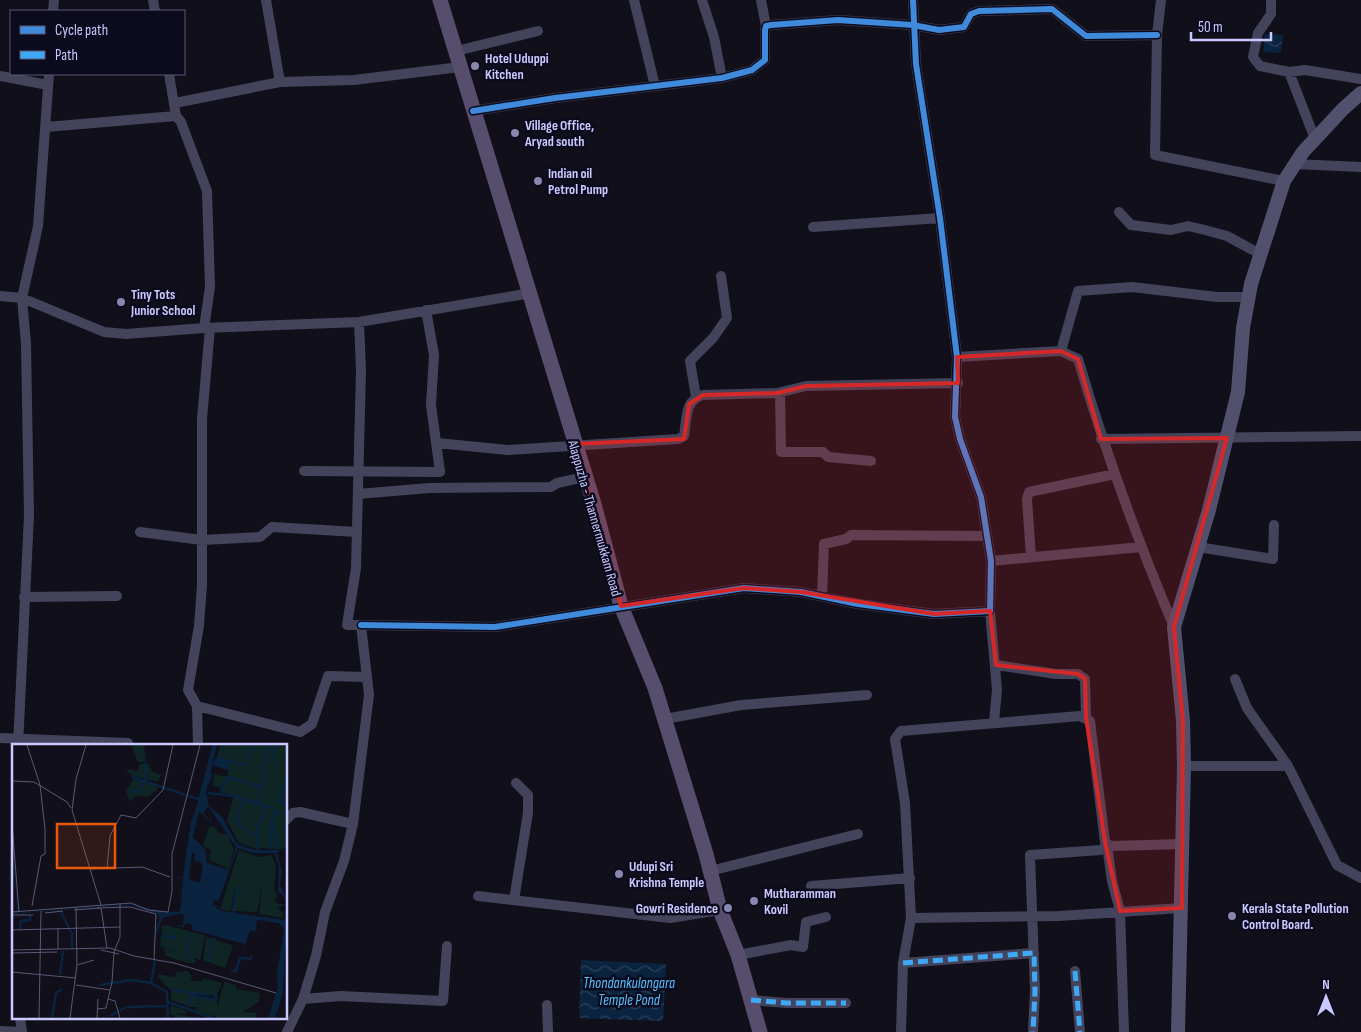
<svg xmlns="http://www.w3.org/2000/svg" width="1361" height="1032" viewBox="0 0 1361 1032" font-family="'Sofia Sans Condensed',sans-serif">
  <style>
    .water { fill: url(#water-waves) }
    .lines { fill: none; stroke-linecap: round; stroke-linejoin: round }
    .minor { stroke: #43445b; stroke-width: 10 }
    .secondary { stroke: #51516e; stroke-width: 14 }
    .primary { stroke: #574e6e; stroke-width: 15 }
    .quiet { stroke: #3fa9f5; stroke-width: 5; stroke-dasharray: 10 5; stroke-linecap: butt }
    .cycleway-casing { stroke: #0c0b1e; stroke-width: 9 }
    .cycleway { stroke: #408adc; stroke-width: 6 }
    .marked { fill: #d62828; fill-opacity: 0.2; stroke: #d62828; stroke-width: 4; stroke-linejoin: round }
    .poi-dot { fill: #8887af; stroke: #0c0b1e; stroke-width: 2 }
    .labels { text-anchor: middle; stroke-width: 5; stroke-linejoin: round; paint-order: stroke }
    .poi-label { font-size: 14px; font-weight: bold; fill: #c9c8ff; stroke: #0c0b1e; text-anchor: start }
    .street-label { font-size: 14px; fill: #c9c8ff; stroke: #0c0b1e }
    .water-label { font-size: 15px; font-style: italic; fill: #56c1ff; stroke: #0c0b1e }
    .inset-river { fill: none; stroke: #0a233f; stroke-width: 2.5 }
    .inset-road { fill: none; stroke: #5a5976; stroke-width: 1 }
    .view { fill: #e8590c; fill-opacity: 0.15; stroke: #e8590c; stroke-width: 2.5 }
    .inset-edge { fill: none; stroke: #c9c8ff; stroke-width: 2.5 }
  </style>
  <defs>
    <pattern id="water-waves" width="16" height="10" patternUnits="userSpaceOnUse" patternTransform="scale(1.25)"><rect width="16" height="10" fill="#0a233f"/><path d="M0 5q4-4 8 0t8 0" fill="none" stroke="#2c415c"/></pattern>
  </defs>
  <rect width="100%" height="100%" fill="#100f1a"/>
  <path class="water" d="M1265,34L1283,35L1281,53L1263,52Z
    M581,960L666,964L663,1021L579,1018Z"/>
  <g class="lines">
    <path class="minor" d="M153,0L155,11
      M266,0L280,82
      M634,0L655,86
      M702,0L714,37L722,78
      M761,0L766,26
      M1161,0L1157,35L1155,155L1284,181
      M1271,0V14L1258,33L1253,57L1260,66L1289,72L1305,70L1361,79
      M53,11L54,0
      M456,51L538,31
      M1289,72L1315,139
      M0,76L48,85
      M175,103L280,82L354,80L460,67
      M473,111L555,98L722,78L752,70L765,60V30L766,26L771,25L838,20L913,25L939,30L964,27L971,14L979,11L1052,9L1086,36L1157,35
      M176,116L181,122L207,191L210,287L204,328
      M46,127L176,116L169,74
      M1293,164L1361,167
      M1119,212L1131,225L1171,230L1188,226L1205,230L1227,236L1260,254
      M813,227L940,218
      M0,296L22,298L104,332L126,334L204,328L359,322L531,293
      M1061,351L1078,291L1132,287L1217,297H1248
      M957,357L1061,351L1078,359C1105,451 1137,539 1174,627
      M780,393L781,452H823L828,457L871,461
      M696,397L690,361L713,338L727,318L721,276
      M1101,439L1361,436
      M437,443L508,450L678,439L684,436C687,419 684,400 703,395L777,393L806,386L958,383
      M304,471L440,472L431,405L434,355L426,310
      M358,494L429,488L551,487L557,483L585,477
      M140,532L202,540L260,537L272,527L357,532
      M1198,547L1273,559L1274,525
      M1031,557L1027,499L1029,492L1115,474
      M991,561L1141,547
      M822,596L824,544L846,539L851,535L987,536
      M24,597L117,596
      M990,611L997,690L994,722
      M361,625L495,627L744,588L801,592L858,604L934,614L990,611L991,561L981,497L960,439L955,417L957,357L940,218L916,64L913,0
      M996,665L1056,674H1078L1085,679L1086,717
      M1235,679L1247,708L1288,766L1337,865L1361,878
      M197,706L300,732L312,724L328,676L367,677
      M665,719L741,705L867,695
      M0,738L128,743
      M18,746L29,515L26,344L22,298L38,226L49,74
      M198,746L197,706L188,690L199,626L202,585V419L210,328
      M1184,766H1288
      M286,820L293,813L300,812L353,824
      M1107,845L1112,881L1120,911L1124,1032
      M710,871L858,834
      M811,886L910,878
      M478,896L670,918L720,910
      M514,900L528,813V795L516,783
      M911,918L1059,916L1182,908
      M738,955L791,945L803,947L806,922L826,917
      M903,963L1034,953
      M1075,971L1080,1032
      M303,999L341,996L443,1001L447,946
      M751,1000L787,1003H846
      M547,1005L548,1032
      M20,1018L22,1032
      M0,1031L22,1032
      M287,1032L303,999L316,956L325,912L344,861L353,824L369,695L361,625H347L356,568L361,370L359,322
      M901,1032L903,963L911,918L905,803L895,739L901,731L1080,716L1090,721L1105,842L1110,846L1184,844
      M1033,1032L1035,991L1030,855L1101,850L1107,845"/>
    <path class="secondary" d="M1178,1032L1184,766L1183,721L1174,627L1209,510L1238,392L1243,328L1251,284L1284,181L1303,152L1343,109L1361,93"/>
    <path class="primary" d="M440,0L594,504L621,606L655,688L706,854L720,910L738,955L760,1032"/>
    <path class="quiet" d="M903,963L1034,953L1035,991L1033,1032
      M1075,971L1080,1032
      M751,1000L787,1003H846"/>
    <g class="cycleway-casing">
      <path id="cycleway" d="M473,111L555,98L722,78L752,70L765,60V30L766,26L771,25L838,20L913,25L939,30L964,27L971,14L979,11L1052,9L1086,36L1157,35
        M361,625L495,627L744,588L801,592L858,604L934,614L990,611L991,561L981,497L960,439L955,417L957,357L940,218L916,64L913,0"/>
    </g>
    <use href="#cycleway" class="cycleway"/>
  </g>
  <path class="marked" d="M1061,351L1078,359L1101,439L1227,438L1174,627L1183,721L1182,908L1120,911L1105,842L1086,717L1085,679L1078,674L996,665L990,611L934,614L801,592L744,588L621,606L574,444L684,439L689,404L703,395L777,393L806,386L958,383L957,357Z"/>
  <g class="poi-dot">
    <circle cx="475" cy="66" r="5"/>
    <circle cx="515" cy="133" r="5"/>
    <circle cx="538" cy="181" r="5"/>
    <circle cx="121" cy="302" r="5"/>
    <circle cx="619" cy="874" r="5"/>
    <circle cx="754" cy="901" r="5"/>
    <circle cx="728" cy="908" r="5"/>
    <circle cx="1232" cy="916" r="5"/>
  </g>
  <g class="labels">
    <g class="poi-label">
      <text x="485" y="63">Hotel Uduppi<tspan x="485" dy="16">Kitchen</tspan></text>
      <text x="525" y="130">Village Office,<tspan x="525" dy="16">Aryad south</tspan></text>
      <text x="548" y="178">Indian oil<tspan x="548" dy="16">Petrol Pump</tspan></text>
      <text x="131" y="299">Tiny Tots<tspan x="131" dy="16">Junior School</tspan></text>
      <text x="629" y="871">Udupi Sri<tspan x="629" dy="16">Krishna Temple</tspan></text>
      <text x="764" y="898">Mutharamman<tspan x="764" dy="16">Kovil</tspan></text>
      <text x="718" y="913" text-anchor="end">Gowri Residence</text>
      <text x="1242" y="913">Kerala State Pollution<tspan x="1242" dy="16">Control Board.</tspan></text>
    </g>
    <g class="street-label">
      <text transform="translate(595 518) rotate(74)" y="5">Alappuzha - Thannermukkam Road</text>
    </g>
    <g class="water-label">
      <text x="629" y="988">Thondankulangara<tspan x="629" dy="17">Temple Pond</tspan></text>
    </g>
  </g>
  <g transform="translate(12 744)">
    <rect width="275" height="275" fill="#100f1a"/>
    <path d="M119,1H132L134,18H126ZM136,19L140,27L149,31L146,38L121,32L113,25L126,27L127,20ZM122,34L146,41L145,46L136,53L124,52L118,57L114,47Z" fill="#0e2524"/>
    <path d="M208,1H275V101L271,105L241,104L227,99L215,77L222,51L207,48L209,44L201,41L202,30L215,33L219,18L205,14ZM201,82L208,90H215L222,104L217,125L197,116L199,106L191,101L197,83ZM227,106L246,113L260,111L264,122L262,146L266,152L262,155L266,160H274L266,164L271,168V174L247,170L250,144L245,168L221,167L223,142L219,167L208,165ZM153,181L193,191L188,216L182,214L184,219H176L152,211L154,208L150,204L164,208L148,202L150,182ZM194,193L202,195L196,218L191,216ZM203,196L221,201L213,224L198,219ZM175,227L180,232L178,236L190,238L191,234L210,239L205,251L157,245L146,233V230L163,233L164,228ZM212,238L224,241V245L248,249L247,258L231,268L245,269L244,274H204L203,269L202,273L183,266L186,263H177L179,253L203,256L206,260L204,269ZM159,246L186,249V251L179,252L176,262L159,256ZM159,261L174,267V270L165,269L164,270L186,274H159L165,272L159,271Z" fill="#0e2524"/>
    <path d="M200,1H205L198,30L201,28L200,32L194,46L197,62L210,73L225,100L242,106H270L265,108L270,128L268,141L275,156L266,147L267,122L262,109H241L226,104L206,158L203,155L201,161L205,162L204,166L272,176L275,159L271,249L263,274H256L266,243L265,230L272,185L266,178L245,175L244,186L248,188L238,186L230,212L233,200L181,186L179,180L174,179L172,183L162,182L171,181L172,169L146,174L147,170L119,161L0,170L5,167L0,85L6,169L120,160L156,169L169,167L170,148L165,147H170L171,134H160L171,133L179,77L187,61ZM196,62L224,103L217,126L195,119L193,105L181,93L187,68L198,76L197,80L200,77L191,69ZM180,109H183L182,117L191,119L188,139L177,135ZM203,14L219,18L217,26L201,22Z" fill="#0a233f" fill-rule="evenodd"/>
    <path class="inset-river" d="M205,14L234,21L240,1M259,19L264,1M249,27L256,1M120,33L189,56M275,33L267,58L275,61M133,36V19M117,47L128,48L130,35M196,49L221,52M208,51L215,33L250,43M221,52L253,61M222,52L263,65V69H275M232,56L223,78L239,89L245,90M246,58L254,28M262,70L260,76L266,105M181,103L198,130L199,166M259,105V76M246,106L245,90L252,63M174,128L177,102M173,154L181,84M49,168L60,190V204M169,168L179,87L202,1M172,168L173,149M145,169H169L225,178L241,174L275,179L268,246L259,274M174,169L206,166L214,173H240M221,169L225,143M8,185L9,177L18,176V171M144,188L149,174L155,170M178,190L175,204L177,213L181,214M150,192L162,194V188M143,216L139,239L155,248L156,274M197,218L203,194M219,227H224L228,214L239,215L240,212M48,230L51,207M88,241L119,236L139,239M159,246L198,251M156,258L201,274M115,263L156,262M176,263L179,252L204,256V252L200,251M98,272L114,263M40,273L44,249L50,245"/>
    <path class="inset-road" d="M15,1L28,41L33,85V110L29,112L20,162M74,1L64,35L60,66L89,161M0,37L22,38L55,58L59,64M0,80L7,168M95,124L98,92L109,71L124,74L151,46L161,1M78,125L130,123L158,133M85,164L118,163L144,170L142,215M89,164L95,204M62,166L88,164M0,168L119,159L136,166L156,168L160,147V110L188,1M33,169L51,167M0,171H21M0,186L108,183M46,205V184M0,206L98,204L122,212L162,219L264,249M89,206L107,210M0,209L45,208M65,221L82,216M0,228L64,234M64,241L98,246M96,255L103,257L108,274M85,265L94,264L100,238L102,208L108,193V160M27,274L29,167M58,274L65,221L64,163M85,274L86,255"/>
    <path class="view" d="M45,80H103V124H45Z"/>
    <rect width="275" height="275" class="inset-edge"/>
  </g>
  <rect x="10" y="10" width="175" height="65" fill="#0c0b1e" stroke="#585778"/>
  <rect x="20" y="26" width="25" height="8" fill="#408adc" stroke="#585778"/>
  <text x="55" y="35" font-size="15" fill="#c9c8ff">Cycle path</text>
  <rect x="20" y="51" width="25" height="8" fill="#3fa9f5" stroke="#585778"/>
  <text x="55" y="60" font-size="15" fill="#c9c8ff">Path</text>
  <g transform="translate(1326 997)" stroke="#0c0b1e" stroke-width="4" paint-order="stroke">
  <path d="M0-4L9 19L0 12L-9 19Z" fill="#c9c8ff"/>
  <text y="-8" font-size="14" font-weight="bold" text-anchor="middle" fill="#c9c8ff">N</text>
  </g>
  <path d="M1191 32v8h80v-8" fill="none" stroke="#c9c8ff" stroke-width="2.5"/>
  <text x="1198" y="32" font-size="15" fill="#c9c8ff" stroke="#0c0b1e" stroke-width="4" paint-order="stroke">50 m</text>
</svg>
